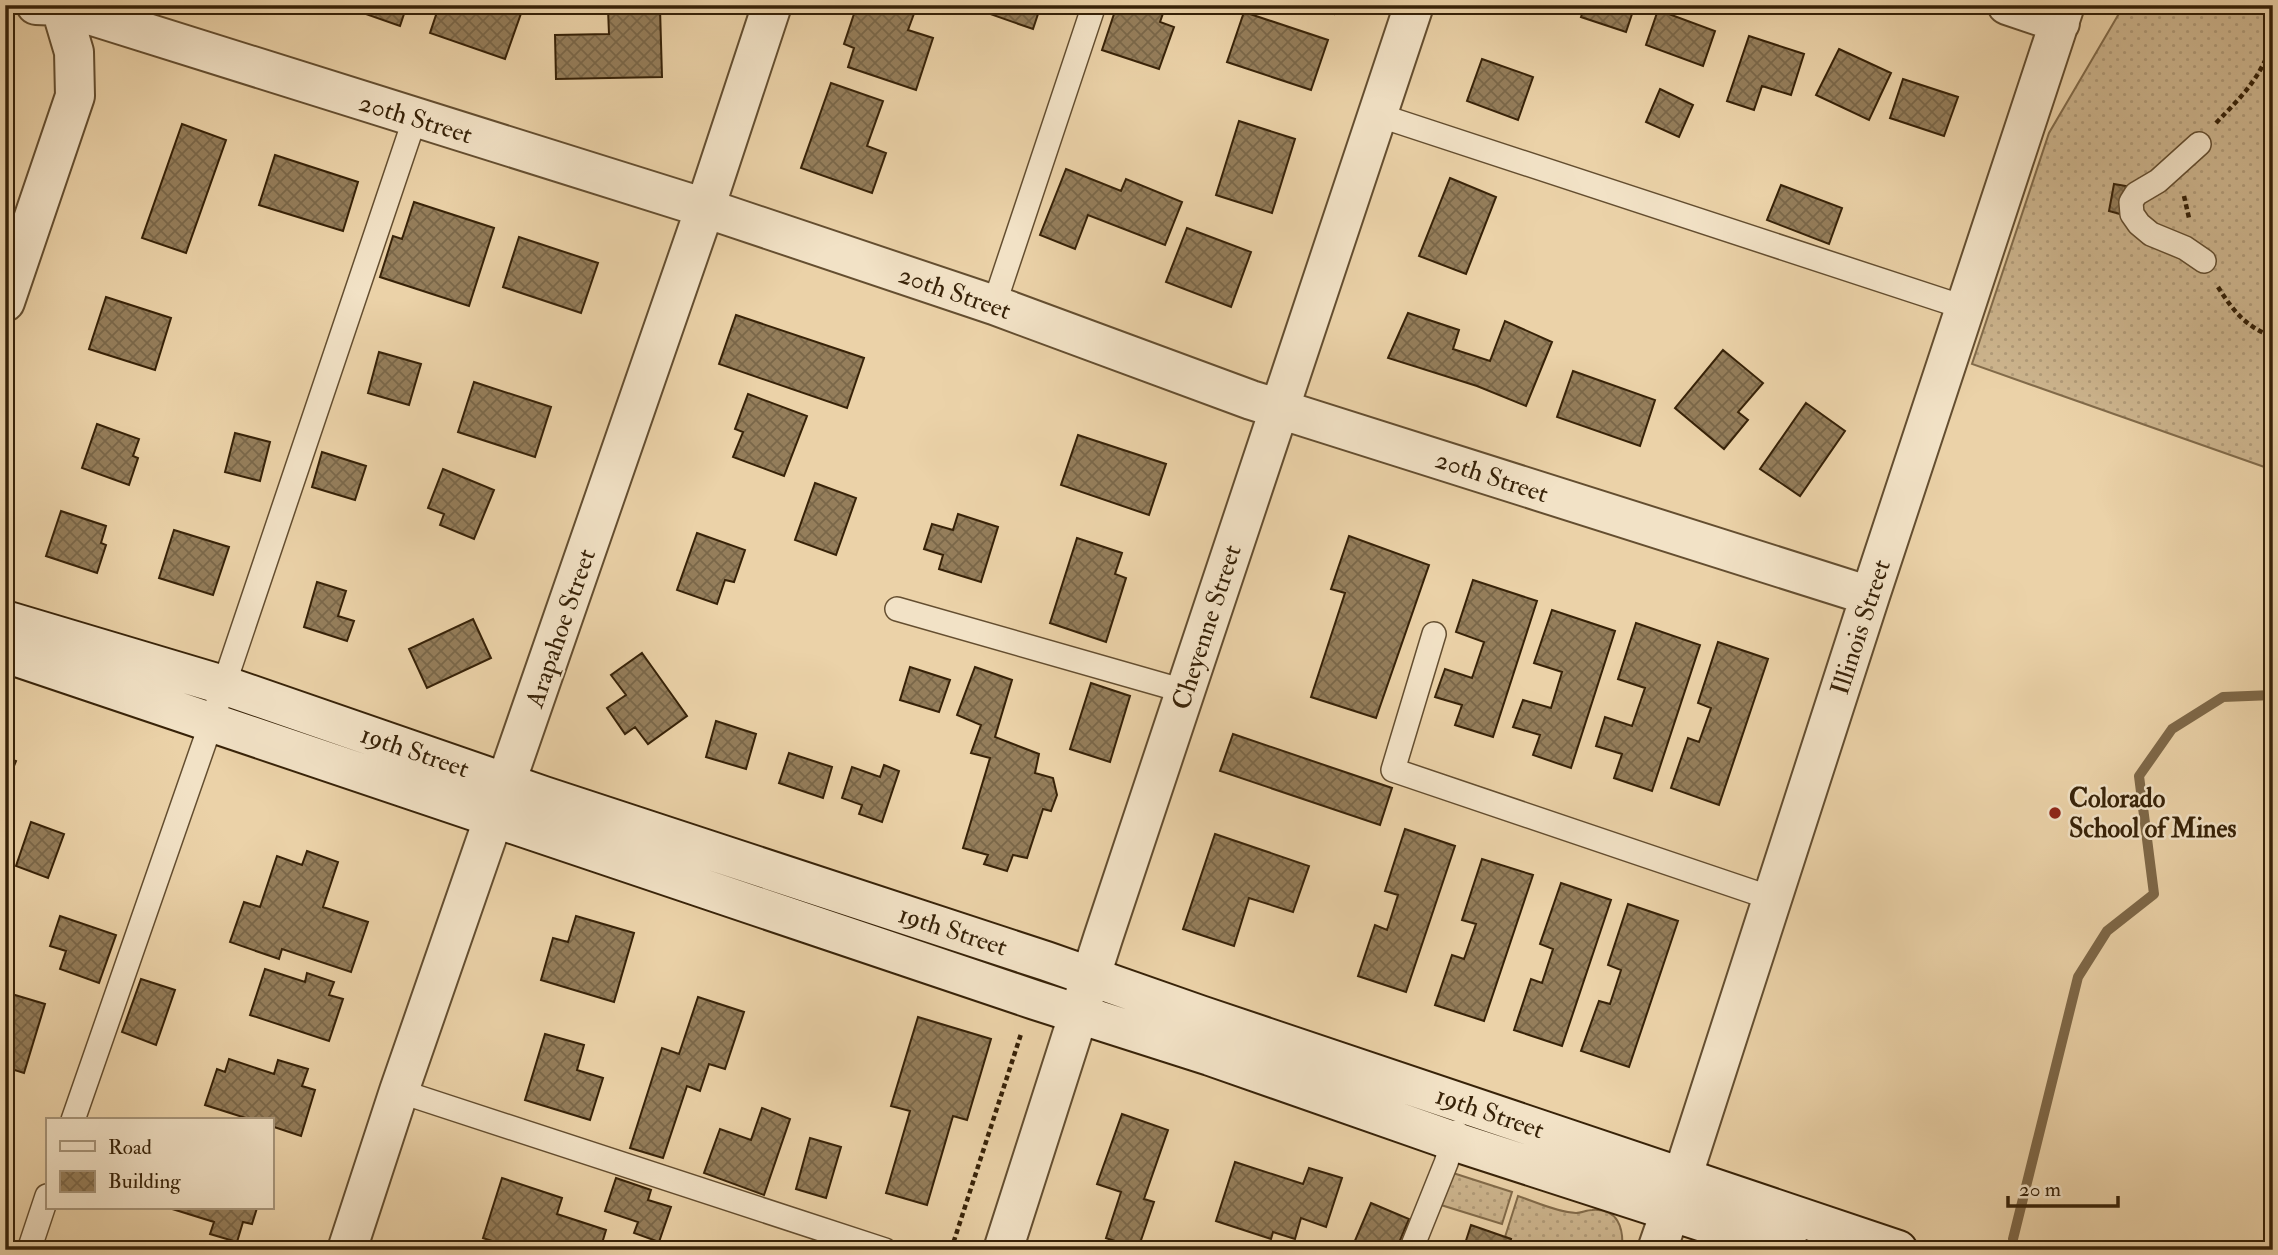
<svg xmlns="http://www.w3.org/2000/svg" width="2278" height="1255" viewBox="0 0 2278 1255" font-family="'IM FELL Double Pica',serif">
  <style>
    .grass { fill: url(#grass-dots); stroke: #826b4a; stroke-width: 2 }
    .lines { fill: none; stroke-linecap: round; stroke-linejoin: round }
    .stream { stroke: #7e6848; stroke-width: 10 }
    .building { fill: url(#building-cross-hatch); stroke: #372208; stroke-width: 2 }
    .lane-casing { stroke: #644e30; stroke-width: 26 }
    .street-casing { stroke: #644e30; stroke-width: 42 }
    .secondary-casing { stroke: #372208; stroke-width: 42 }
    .path { stroke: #372208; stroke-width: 4.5; stroke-dasharray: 5 3.5; stroke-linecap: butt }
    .lane { stroke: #f2e2c6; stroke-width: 23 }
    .street { stroke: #f2e2c6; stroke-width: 38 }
    .secondary { stroke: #f2e2c6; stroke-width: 38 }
    .poi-dot { fill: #8f2418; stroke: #f2e2c6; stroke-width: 2.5 }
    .labels { text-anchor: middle; stroke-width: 5; stroke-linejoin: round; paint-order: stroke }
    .street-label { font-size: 26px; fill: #372208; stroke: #f2e2c6 }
    .poi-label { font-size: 26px; font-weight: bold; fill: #372208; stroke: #f2e2c6; text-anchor: start }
  </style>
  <defs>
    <pattern id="grass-dots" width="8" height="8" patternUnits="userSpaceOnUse" patternTransform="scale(1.75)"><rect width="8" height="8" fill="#ccb48d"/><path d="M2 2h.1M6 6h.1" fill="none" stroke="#b09a78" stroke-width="1.8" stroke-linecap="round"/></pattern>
    <pattern id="building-cross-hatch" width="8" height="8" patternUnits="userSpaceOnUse" patternTransform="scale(1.75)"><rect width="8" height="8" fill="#957e5b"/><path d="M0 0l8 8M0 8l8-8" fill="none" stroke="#7a6749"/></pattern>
  </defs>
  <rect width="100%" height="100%" fill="#ebd2a8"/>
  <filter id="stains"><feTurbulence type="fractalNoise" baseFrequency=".00286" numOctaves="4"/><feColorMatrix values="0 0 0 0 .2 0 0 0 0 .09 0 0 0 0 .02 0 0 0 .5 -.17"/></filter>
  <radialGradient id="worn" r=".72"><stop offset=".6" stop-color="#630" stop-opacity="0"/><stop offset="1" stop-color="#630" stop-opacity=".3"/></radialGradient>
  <path class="grass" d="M2124,5H2273V470L1972,364L2049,133Z
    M1453,1173L1512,1192L1502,1224L1441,1205Z
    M1518,1196C1536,1202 1557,1212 1576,1213C1581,1213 1587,1210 1592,1210C1618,1208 1624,1228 1622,1250H1531L1510,1243L1511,1239L1505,1237Z"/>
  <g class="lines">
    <path class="stream" d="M2013,1239L2078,977L2107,931L2154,894L2139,776L2172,729L2223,697L2273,695"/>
  </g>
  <path class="building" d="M359,5H407L400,26L357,11Z
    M446,5H524L505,59L430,33L438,9L444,11Z
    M857,5H896L915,11L908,30L933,38L916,90L848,67L854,48L844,44Z
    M993,5H1041L1033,29L990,14Z
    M1117,5H1166L1160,22L1174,27L1159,69L1102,50Z
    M1307,5H1337L1334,14Z
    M1585,5H1635L1626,32L1581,17Z
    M660,8L662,77L556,79L555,35L609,34L608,9Z
    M1658,10L1715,31L1703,66L1646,45Z
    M1244,12L1328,40L1311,90L1227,62Z
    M1749,36L1804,54L1791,95L1762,86L1754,110L1727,101Z
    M1839,49L1891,73L1869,120L1816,95Z
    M1482,59L1533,77L1518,120L1467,101Z
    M1903,79L1958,97L1944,136L1890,118Z
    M831,83L883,101L867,146L886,153L872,193L801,168Z
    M1660,89L1693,105L1679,137L1646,122Z
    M1239,121L1295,139L1272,213L1216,195Z
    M182,124L226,140L186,253L142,238Z
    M275,155L358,182L343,231L259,205Z
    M1066,169L1121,191L1126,179L1182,202L1165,245L1088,215L1075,249L1040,235Z
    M1450,178L1496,197L1466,274L1419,256Z
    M2114,184L2126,186L2120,214L2109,211Z
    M1781,185L1842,208L1829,244L1767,220Z
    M414,202L494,228L469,306L380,277L393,236L402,239Z
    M1187,228L1251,252L1231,307L1166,282Z
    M519,237L598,263L581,313L503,287Z
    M106,297L171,318L155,370L89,349Z
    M1408,313L1459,330L1453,349L1490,361L1505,321L1552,342L1526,406L1477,386L1388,358Z
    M736,315L864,358L847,408L719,364Z
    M1723,350L1763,383L1738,412L1748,420L1724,449L1675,408Z
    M379,352L421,364L409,405L368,393Z
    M1573,371L1655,400L1640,446L1557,417Z
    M474,382L551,407L535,457L458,432Z
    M748,394L807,416L784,476L733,457L743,432L735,429Z
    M1806,403L1845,431L1800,496L1760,469Z
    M97,424L139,439L133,456L138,458L129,485L82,468Z
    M235,433L270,442L260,481L225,472Z
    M1078,435L1166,464L1149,515L1061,485Z
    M322,452L366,466L355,500L312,487Z
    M443,469L494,490L474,539L440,525L444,514L428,508Z
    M815,483L856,498L836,555L795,540Z
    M61,511L106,526L101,543L106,545L97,573L46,556Z
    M958,514L998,527L981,582L939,569L943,555L924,549L932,524L953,530Z
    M174,530L229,547L213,595L159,578Z
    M697,533L745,550L734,582L725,580L717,604L677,590Z
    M1349,536L1429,565L1376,718L1311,697L1345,593L1331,589Z
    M1077,538L1122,553L1115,574L1126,578L1106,642L1050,623Z
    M1473,580L1537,601L1493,737L1455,725L1462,705L1435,697L1445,669L1472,678L1484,642L1456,632Z
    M317,582L346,591L338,616L354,621L347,641L304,627Z
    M1552,610L1615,631L1571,768L1533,755L1540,735L1513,727L1523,700L1551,708L1562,672L1534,663Z
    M473,619L491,658L427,688L409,649Z
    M1636,623L1700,645L1652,791L1614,778L1622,754L1596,746L1605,717L1632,726L1645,688L1618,679Z
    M1718,642L1768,659L1719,805L1671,788L1688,738L1699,742L1711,708L1698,703Z
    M642,653L687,716L648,744L635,727L625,734L607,708L626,695L611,675Z
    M910,667L950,680L939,712L900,700Z
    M975,667L1012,680L995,737L1039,754L1035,773L1053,778L1057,795L1051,811L1043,809L1027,858L1013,855L1007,871L984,864L988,855L963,848L990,758L971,753L981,725L957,715Z
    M1091,683L1130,696L1110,762L1070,749Z
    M716,721L756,734L746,769L706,757Z
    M1233,734L1392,788L1380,825L1220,771Z
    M789,753L832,767L823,798L779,783Z
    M5,757L16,761L5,788Z
    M884,765L899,771L882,822L859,814L862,805L842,798L852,767L880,777Z
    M31,822L64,834L48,878L16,866Z
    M1405,829L1455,846L1406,992L1358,976L1375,925L1387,930L1398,895L1385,891Z
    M1215,834L1309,866L1293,912L1249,898L1234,946L1183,929Z
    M307,851L338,862L323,907L368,922L351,972L282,949L279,959L230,942L244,902L260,907L277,856L302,865Z
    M1482,859L1533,875L1484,1021L1435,1005L1452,955L1464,959L1476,924L1462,920Z
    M1561,883L1611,900L1562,1046L1514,1030L1531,979L1542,983L1553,949L1540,944Z
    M1628,904L1678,921L1629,1067L1581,1051L1599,1001L1610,1004L1621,970L1608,965Z
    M60,916L116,935L99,983L60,969L66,951L50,946Z
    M576,916L634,933L614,1002L541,980L553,938L568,942Z
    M265,969L305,982L307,973L334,982L329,995L343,999L329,1041L250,1015Z
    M141,979L175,990L156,1045L122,1032Z
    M5,992L45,1004L24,1073L5,1067Z
    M698,997L744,1012L725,1069L709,1064L700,1091L687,1086L663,1158L630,1148L662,1048L679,1054Z
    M918,1017L991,1039L967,1120L953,1116L927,1205L886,1193L910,1111L891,1106Z
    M545,1034L584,1045L577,1070L603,1078L590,1120L525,1100Z
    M229,1059L274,1074L278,1060L308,1069L302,1086L315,1090L301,1136L271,1126V1120H252L205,1105L217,1069L225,1072Z
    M762,1108L790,1119L764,1195L704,1173L720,1129L751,1140Z
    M1122,1114L1168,1130L1144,1199L1154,1202L1138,1249L1106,1238L1121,1192L1097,1184Z
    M810,1138L841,1147L826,1198L796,1189Z
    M1235,1162L1303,1184L1309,1168L1342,1178L1326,1227L1301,1218L1295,1239L1273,1232L1271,1239L1216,1221Z
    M502,1178L562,1198L557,1214L606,1230L600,1250H520L483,1238Z
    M616,1178L651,1190L648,1200L671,1207L659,1242L634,1233L638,1222L605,1211Z
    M1371,1203L1409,1219L1396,1250H1351Z
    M169,1208H257L252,1224L243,1222L237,1242L210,1234L214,1222Z
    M1471,1225L1511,1239L1510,1243L1531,1250H1463Z"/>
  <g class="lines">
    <g class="lane-casing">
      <path id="lane" d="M1378,115L1966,308
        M2199,144L2158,181L2136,194L2131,202L2132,214L2139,224L2151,234L2185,248L2204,261
        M994,305L1094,5
        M897,609L1184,691
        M1434,634L1393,770L1774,899
        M399,1091L885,1250
        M73,1120L207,735L415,118
        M29,1250L47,1196
        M1411,1250L1446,1163L1456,1132"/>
    </g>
    <g class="street-casing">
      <path id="street" d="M36,5L61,6L705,208L994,305L1251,400L1870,596
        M2007,5L2060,23
        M5,302L75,96L74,52L60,5
        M347,1250L399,1091L705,208L772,5
        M1003,1250L1103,938L1414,5
        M1657,1250L1682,1178L1870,596L2065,5"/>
    </g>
    <g class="secondary-casing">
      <path id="secondary" d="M5,620L223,685L544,796L1046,961L1200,1015L1898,1250
        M5,653L1035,1000L1210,1056L1453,1141L1790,1250"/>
    </g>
    <path class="path" d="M2216,123C2243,95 2260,79 2273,41
      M2184,196L2189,218
      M2218,287C2234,312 2245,326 2273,337
      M951,1250L1021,1034"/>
    <use href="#lane" class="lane"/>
    <use href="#street" class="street"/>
    <use href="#secondary" class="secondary"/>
  </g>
  <circle class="poi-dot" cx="2055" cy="813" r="7"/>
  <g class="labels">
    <g class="street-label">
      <text transform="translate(416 118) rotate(17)" y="9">20th Street</text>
      <text transform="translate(955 292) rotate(19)" y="9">20th Street</text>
      <text transform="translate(1492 476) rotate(18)" y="9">20th Street</text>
      <text transform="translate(1206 627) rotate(-72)" y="9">Cheyenne Street</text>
      <text transform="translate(1860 627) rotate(-72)" y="9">Illinois Street</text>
      <text transform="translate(560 628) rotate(-71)" y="9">Arapahoe Street</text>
      <text transform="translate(415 751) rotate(19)" y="9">19th Street</text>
      <text transform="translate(953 930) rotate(18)" y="9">19th Street</text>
      <text transform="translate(1490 1112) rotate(19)" y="9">19th Street</text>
    </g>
    <g class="poi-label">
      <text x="2069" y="807">Colorado<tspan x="2069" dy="30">School of Mines</tspan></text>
    </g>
  </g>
  <rect width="2278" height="1255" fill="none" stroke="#ebd2a8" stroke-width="28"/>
  <rect x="7" y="7" width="2264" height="1241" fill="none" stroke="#372208" stroke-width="3.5"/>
  <rect x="14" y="14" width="2250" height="1227" fill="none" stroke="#372208" stroke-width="2"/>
  <rect x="46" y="1118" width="228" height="91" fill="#f2e2c6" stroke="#a7957a" stroke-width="2"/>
  <rect x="60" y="1141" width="35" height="10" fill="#f2e2c6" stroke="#a7957a" stroke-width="2"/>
  <text x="108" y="1154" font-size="21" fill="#372208">Road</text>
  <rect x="60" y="1171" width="35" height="21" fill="url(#building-cross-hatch)" stroke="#a7957a" stroke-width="2"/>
  <text x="108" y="1188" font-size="21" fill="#372208">Building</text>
  <path d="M2008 1196v10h110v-10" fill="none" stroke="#372208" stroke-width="3.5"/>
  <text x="2019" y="1196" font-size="21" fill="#372208" stroke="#f2e2c6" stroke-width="5" paint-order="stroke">20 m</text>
  <rect width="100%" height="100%" filter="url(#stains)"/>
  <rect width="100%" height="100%" fill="url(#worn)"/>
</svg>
